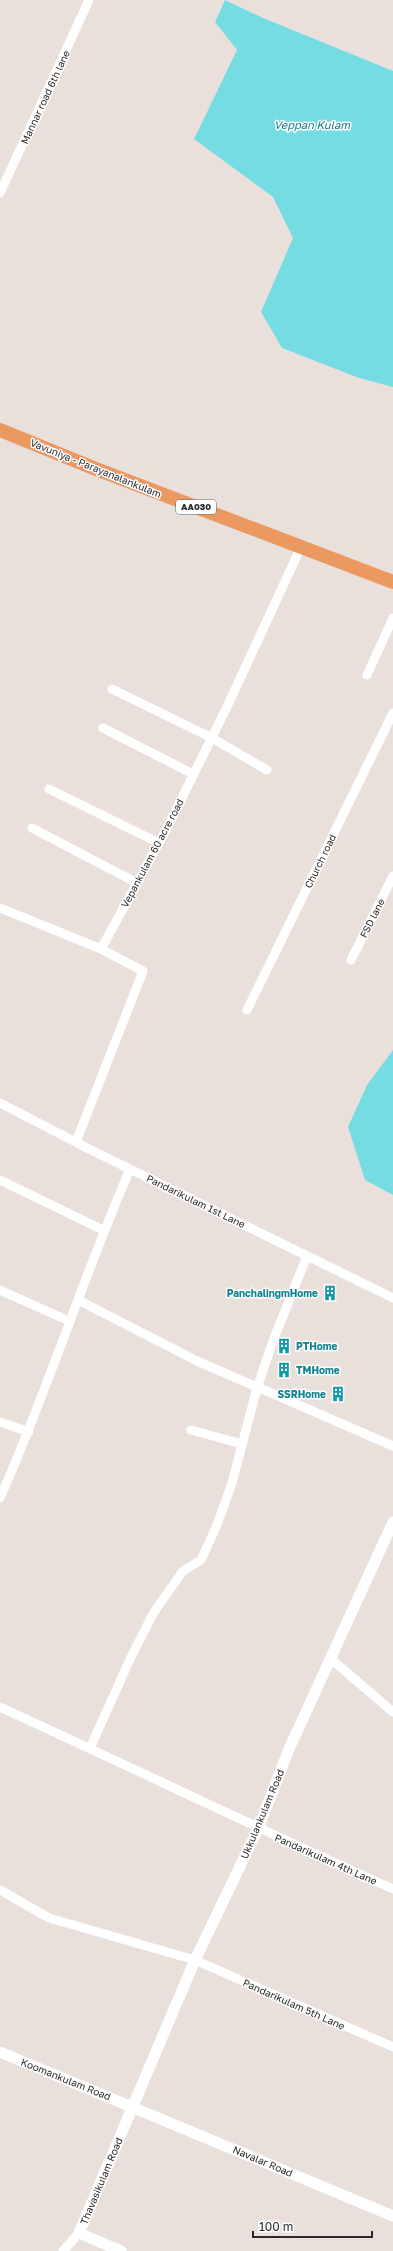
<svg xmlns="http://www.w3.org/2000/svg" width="393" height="2251" viewBox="0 0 393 2251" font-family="'Golos Text',sans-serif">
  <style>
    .water { fill: #75dce4 }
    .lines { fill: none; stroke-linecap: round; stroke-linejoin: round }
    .minor { stroke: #fff; stroke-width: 9 }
    .tertiary { stroke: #fff; stroke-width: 11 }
    .trunk { stroke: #eb9861; stroke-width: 14 }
    .labels { text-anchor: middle; stroke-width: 3; stroke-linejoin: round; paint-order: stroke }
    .shield { fill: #fff; stroke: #686868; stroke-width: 1 }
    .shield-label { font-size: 9px; font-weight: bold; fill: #282828 }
    .street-label { font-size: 10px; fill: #282828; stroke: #fff }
    .culture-label { font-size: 10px; font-weight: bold; fill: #0d838f; stroke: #fff; text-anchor: end }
    .water-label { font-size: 11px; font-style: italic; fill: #177b8d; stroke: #fff }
  </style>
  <rect width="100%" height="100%" fill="#eae0db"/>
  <path class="water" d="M225,0L263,18L393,71V387L359,378L282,348L261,312L293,238L273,197L194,139L237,50L215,22Z
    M393,1050V1195L365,1180L348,1127L367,1085Z"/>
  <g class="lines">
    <path class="minor" d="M0,193L89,0
      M367,675L393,618
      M112,689L212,738L267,770
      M103,728L193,774
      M49,789L159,843
      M32,828L137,883
      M0,908L101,949
      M351,960L393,876
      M247,1010L393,713
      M0,1103L89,1149L393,1298
      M76,1142L143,971L101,949L166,830L226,709L301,547
      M0,1180L103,1230
      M0,1290L69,1321
      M78,1300L197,1361L393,1446
      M0,1422L29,1432
      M191,1430L242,1444
      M0,1498C48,1390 83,1277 130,1169
      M331,1659L393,1712
      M0,1707C131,1767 261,1830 393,1889
      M90,1748L131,1657L154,1612L183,1571L201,1560L217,1525L232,1483L257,1388L273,1341L307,1256
      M0,1890L49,1918L195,1960L393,2047
      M63,2251L79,2233"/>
    <path class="tertiary" d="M0,2052L393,2216
      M121,2251L79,2233L195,1960L258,1829L289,1749L393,1522"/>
    <path class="trunk" d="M0,430L96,469L393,582"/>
  </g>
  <defs>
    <g id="building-bare" transform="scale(1.2)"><path d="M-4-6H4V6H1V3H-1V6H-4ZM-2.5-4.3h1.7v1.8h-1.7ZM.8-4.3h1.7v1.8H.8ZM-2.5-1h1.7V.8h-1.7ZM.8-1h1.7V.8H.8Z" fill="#0f9aa8" stroke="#fff" stroke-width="2.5" paint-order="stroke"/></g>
  </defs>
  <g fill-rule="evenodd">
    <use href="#building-bare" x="330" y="1293"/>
    <use href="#building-bare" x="284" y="1346"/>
    <use href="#building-bare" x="284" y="1370"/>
    <use href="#building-bare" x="338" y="1394"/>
  </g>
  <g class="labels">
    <rect class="shield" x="176" y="500" width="40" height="14" rx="3"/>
    <g class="shield-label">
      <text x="196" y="510">AA030</text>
    </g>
    <g class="street-label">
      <text transform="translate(45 97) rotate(-65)" y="4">Mannar road 6th lane</text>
      <text transform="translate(96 468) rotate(22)" y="4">Vavuniya - Parayanalankulam</text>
      <text transform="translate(152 853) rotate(-62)" y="4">Vepankulam 60 acre road</text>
      <text transform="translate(320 861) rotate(-64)" y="4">Church road</text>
      <text transform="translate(372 918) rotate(-63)" y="4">FSD lane</text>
      <text transform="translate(196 1201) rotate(26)" y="4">Pandarikulam 1st Lane</text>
      <text transform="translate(262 1814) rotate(-67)" y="4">Ukkulankulam Road</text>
      <text transform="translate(326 1859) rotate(24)" y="4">Pandarikulam 4th Lane</text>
      <text transform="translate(294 2004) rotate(24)" y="4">Pandarikulam 5th Lane</text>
      <text transform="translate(66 2079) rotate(22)" y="4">Koomankulam Road</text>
      <text transform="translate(263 2161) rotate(23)" y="4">Navalar Road</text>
      <text transform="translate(101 2181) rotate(-67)" y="4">Thavasikulam Road</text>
    </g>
    <g class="culture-label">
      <text x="318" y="1297">PanchalingmHome</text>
      <text x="296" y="1350" text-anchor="start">PTHome</text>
      <text x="296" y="1374" text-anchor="start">TMHome</text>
      <text x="326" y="1398">SSRHome</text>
    </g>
    <g class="water-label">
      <text x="312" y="129">Veppan Kulam</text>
    </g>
  </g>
  <path d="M253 2231v6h119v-6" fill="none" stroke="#282828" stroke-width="2"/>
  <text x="259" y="2231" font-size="12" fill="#282828" stroke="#ffffff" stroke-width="3" paint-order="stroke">100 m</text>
</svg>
